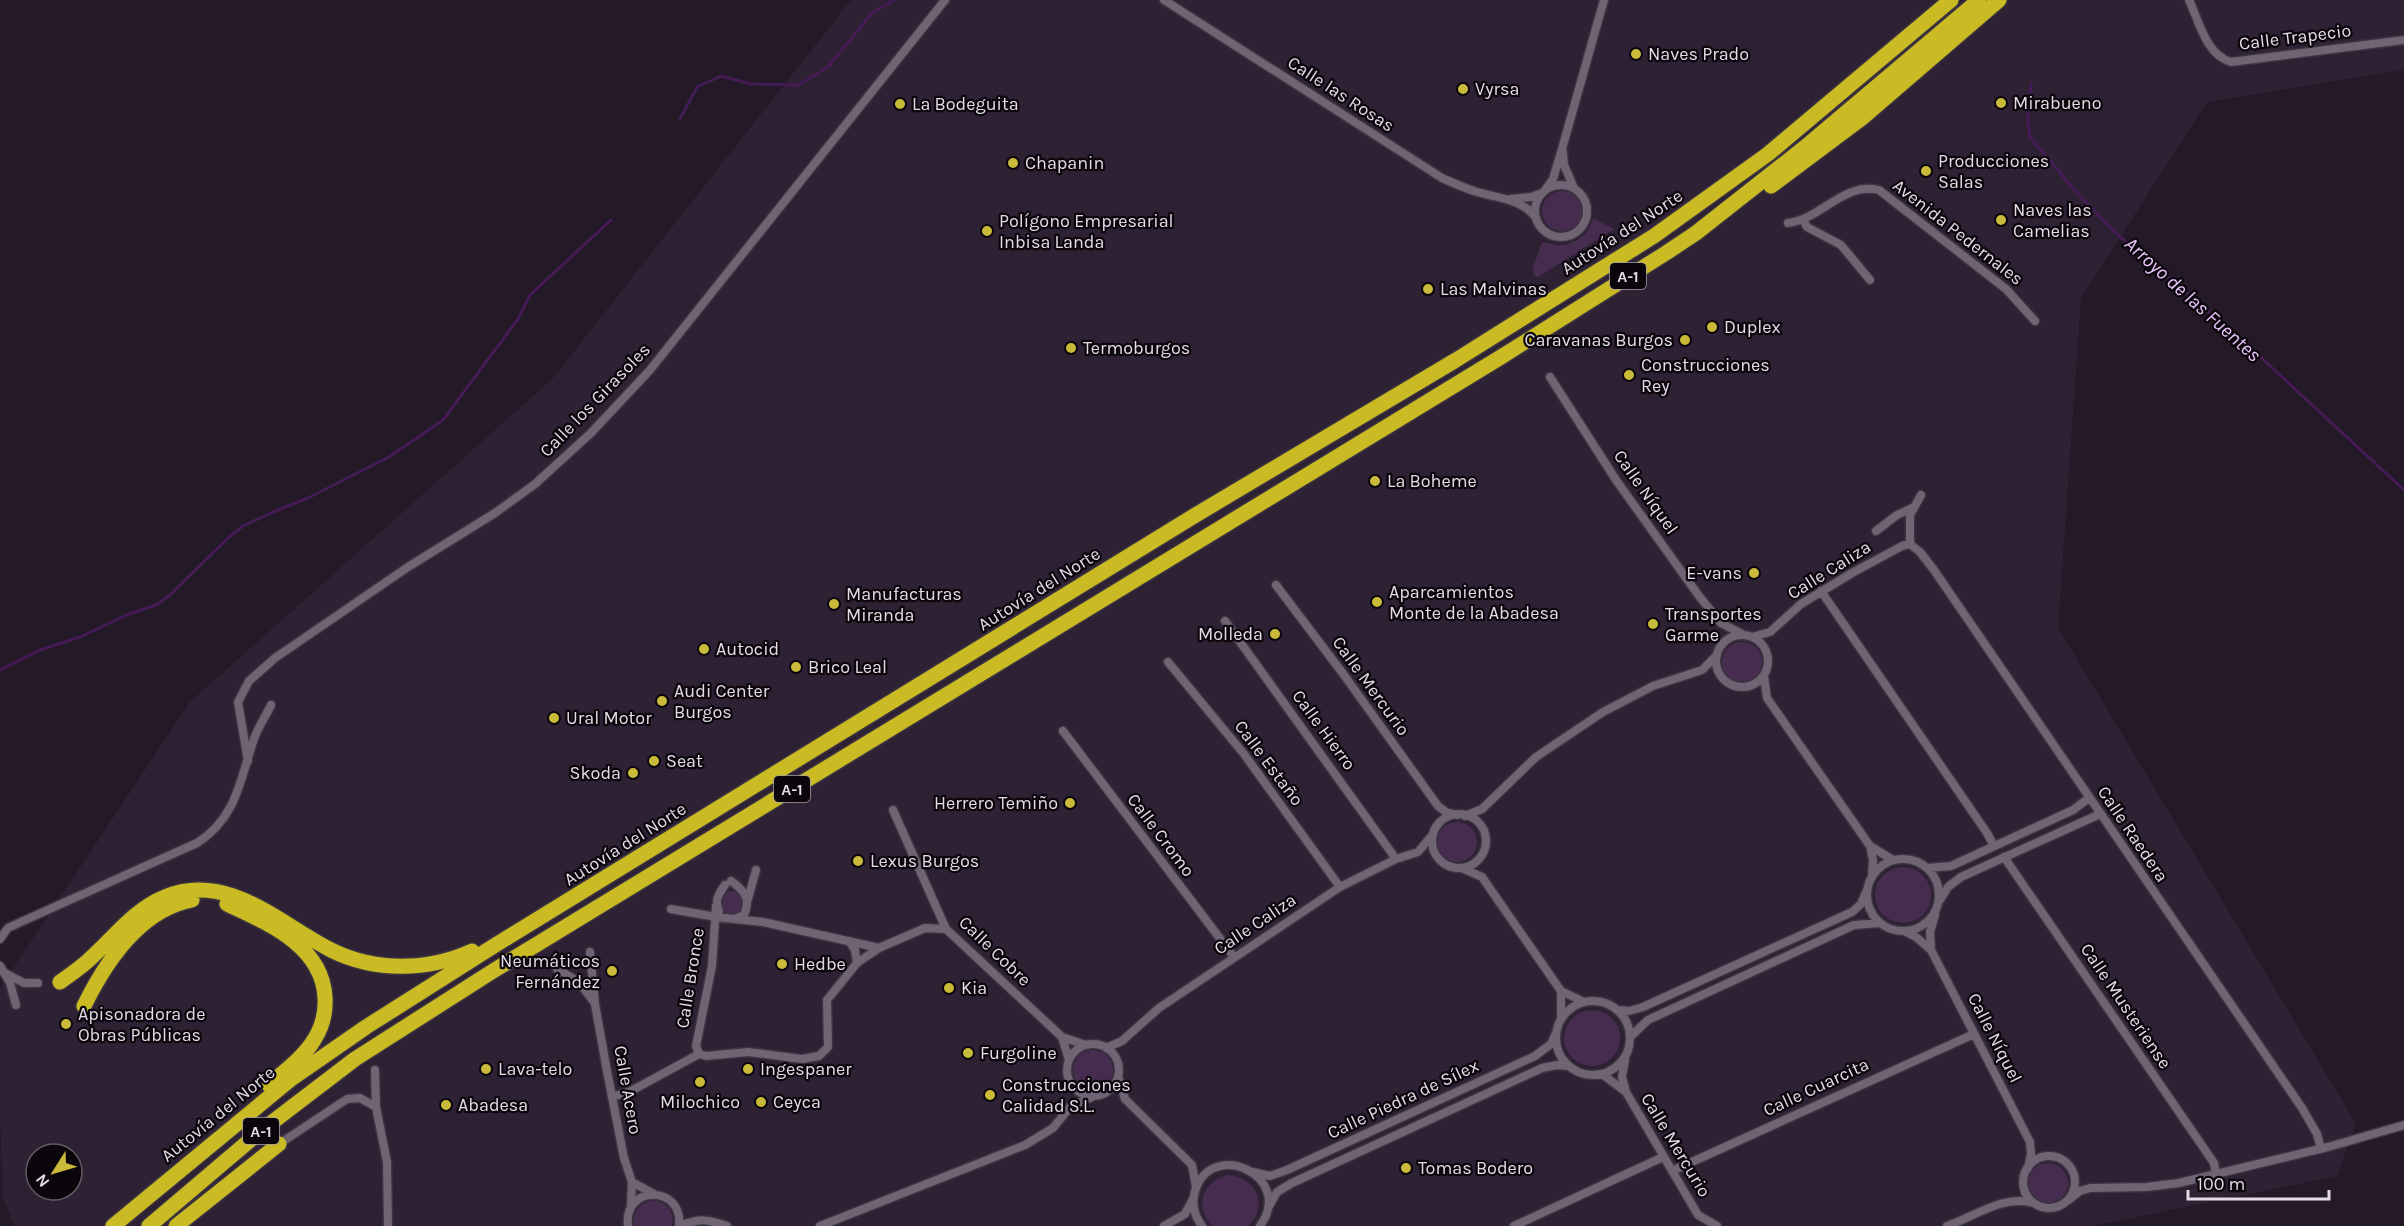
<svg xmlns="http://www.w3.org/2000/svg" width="2404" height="1226" viewBox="0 0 2404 1226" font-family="Karla,sans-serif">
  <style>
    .built { fill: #2e2134; fill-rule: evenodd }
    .green { fill: #462d50 }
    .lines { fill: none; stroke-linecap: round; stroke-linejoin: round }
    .stream { stroke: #451b55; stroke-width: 3 }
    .minor-casing { stroke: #3b343f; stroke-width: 11 }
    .motorway-casing { stroke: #3b343f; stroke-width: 18 }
    .minor { stroke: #6f6374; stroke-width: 8 }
    .motorway { stroke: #caba23; stroke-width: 15 }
    .poi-dot { fill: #c9ba3a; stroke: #0a060c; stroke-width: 2 }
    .labels { text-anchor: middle; stroke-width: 4.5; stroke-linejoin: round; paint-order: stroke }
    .shield { fill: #0a060c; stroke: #a29ca5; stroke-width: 1.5 }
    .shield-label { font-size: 16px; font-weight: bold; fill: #e3dce6 }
    .street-label { font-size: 18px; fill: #e3dce6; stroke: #0a060c }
    .poi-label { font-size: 18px; fill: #e3dce6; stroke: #0a060c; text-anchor: start }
    .water-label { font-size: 20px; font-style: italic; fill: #e9c4fa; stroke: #0a060c }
  </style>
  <rect width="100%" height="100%" fill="#231927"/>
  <path class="built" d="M851,0H2404V70L2207,102L2081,298L2058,628L2356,1123L2337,1176L2093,1226H14L3,1197L0,1113V988L190,702L553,378ZM36,1154H72V1190H36Z"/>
  <path class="green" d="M1542 211a20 20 0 1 1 40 0a20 20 0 1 1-40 0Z
    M1593,218L1614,229L1538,277L1534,276L1533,268L1542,242C1549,242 1555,246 1561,245C1577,244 1590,232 1593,218Z
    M1722 662a20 20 0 1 1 40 0a20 20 0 1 1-40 0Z
    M1437 842a20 20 0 1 1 40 0a20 20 0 1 1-40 0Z
    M1875 895a28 28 0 1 1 56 0a28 28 0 1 1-56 0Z
    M720 903a12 12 0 1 1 24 0a12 12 0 1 1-24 0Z
    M1564 1038a28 28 0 1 1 56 0a28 28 0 1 1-56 0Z
    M1073 1070a20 20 0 1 1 40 0a20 20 0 1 1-40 0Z
    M2028 1183a20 20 0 1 1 40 0a20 20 0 1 1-40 0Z
    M1227,1175C1256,1177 1270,1205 1248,1226H1212C1194,1207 1202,1182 1227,1175Z
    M656,1200C668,1204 675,1213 672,1226H634C632,1211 641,1201 656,1200Z"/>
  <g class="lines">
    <path class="stream" d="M2031,83L2028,119L2030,137L2076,192L2118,235L2241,339L2404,490
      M680,119L697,87L721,76L751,84L798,85L828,67L872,13L894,0
      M0,670L40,650L80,637L129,614L156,605L170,595L229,537L243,526L273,512L308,498L389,457L443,420L518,319L530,295L611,220"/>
    <g class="minor-casing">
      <path id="minor" d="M1164,0L1442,178C1453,183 1464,188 1477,192C1497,198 1523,199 1536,218
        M2189,0C2199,21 2206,55 2231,62L2404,40
        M1563,152L1564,165L1574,188
        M1535 211a26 26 0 1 1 52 0a26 26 0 1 1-52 0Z
        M1545,190L1553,179L1562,149L1604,0
        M1511,199L1531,197L1542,193
        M1803,220L1807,227L1841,245L1870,280
        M1788,223C1822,219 1844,181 1879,190L2006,289L2035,321
        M1550,377L1616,480L1699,596L1721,623L1744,635
        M1876,531L1897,515L1912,508
        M1910,544L1920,552L1934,570L2302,1108L2317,1134L2321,1149
        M1910,544V515L1921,495
        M1276,585L1344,675L1438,806L1446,812L1457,815
        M1821,591L1987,833L1994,846
        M1225,621L1396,859
        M1716 661a26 26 0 1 1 52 0a26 26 0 1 1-52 0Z
        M1752,637L1770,632L1801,604L1852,573L1902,546L1910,544
        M1168,662L1244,754L1340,887
        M1764,676L1767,698L1870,846L1893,860
        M1063,731L1234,957
        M248,761L238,702L249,681L275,658L408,567L495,513L535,484L591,433L650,370L945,0
        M893,810L946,929L1062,1037L1086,1045
        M1432 841a27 27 0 1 1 54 0a27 27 0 1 1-54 0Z
        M1465,816L1482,809L1536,757L1603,712L1653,686L1702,670L1717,655
        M1870,846L1873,860L1872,877
        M2004,857L2214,1163L2216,1175
        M1867 895a36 36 0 1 1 72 0a36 36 0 1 1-72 0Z
        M1462,868L1482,877L1561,991L1584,1002
        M1927,868L1951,866L2073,810L2089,798
        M731,881C745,891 751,899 744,915L735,919
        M748,899L756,870
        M1940,900L1948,887L1961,877L2100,814
        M671,909L716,917L763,922L879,948
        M719,911C714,901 719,893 725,885
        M1935,915L1930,932L1931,950L2030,1142L2031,1154L2028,1168
        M1906,932L1916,937L1931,950
        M0,939L8,928L23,921L197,843C237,818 240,779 254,739C258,727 266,716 271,705
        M849,941L855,950L857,963
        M590,952L595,1004L607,1071L624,1158L632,1182L631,1206
        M0,966L10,983L16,1005
        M557,969L579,982L594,1002
        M5,973L24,983H38
        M1556 1038a37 37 0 1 1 74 0a37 37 0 1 1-74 0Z
        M1617,1010L1629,1011L1643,1007L1852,912L1861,904L1867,890
        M1561,1018V991
        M1062,1037L1069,1060
        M1630,1037L1648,1020L1854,925L1880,923
        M1067 1070a26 26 0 1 1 52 0a26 26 0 1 1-52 0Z
        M1106,1048L1122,1041L1159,1008L1340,887L1396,859L1418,852L1433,834
        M699,1054L696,1046L712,966L716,906
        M1625,1060L1622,1077L1626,1092L1698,1215L1717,1226
        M375,1070L376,1107L387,1162L388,1226
        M1602,1074L1626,1092
        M1118,1076L1125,1099L1192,1165L1196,1187
        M612,1097L631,1091L699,1054L706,1056L748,1052L802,1059L819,1056L828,1047L827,1000L857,963L879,948L925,928L946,929
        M279,1144L347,1099L360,1098L376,1107
        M2023 1182a26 26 0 1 1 52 0a26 26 0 1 1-52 0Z
        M1672,1171L1974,1034
        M1253,1172L1270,1176L1287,1170L1535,1056L1551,1044L1556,1033
        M632,1182L654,1194
        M2067,1201L2080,1191L2090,1188L2147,1187L2179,1183L2328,1147L2404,1125
        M1268,1208L1277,1192L1292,1183L1542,1068L1557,1065L1568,1066
        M628,1226C623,1184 684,1185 679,1226
        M680,1226C700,1218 707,1219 727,1226
        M820,1226L1025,1145L1053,1128L1071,1106L1094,1096
        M1164,1226L1185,1214L1193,1199
        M1202,1226C1194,1215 1191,1204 1195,1191C1212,1137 1296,1177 1260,1226
        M1514,1226L1663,1157
        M1947,1226C1975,1216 2005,1194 2034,1203"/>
    </g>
    <g class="motorway-casing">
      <path id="motorway" d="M1771,186L1862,118L1999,0
        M227,904C267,923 322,945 325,997C326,1013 323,1026 314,1040C303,1058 284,1071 269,1085
        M60,982C71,974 82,967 92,957C115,936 135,909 165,897C227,871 280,924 331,950C375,972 428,971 472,951
        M84,1006C106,961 140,910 192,900
        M113,1226L291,1079L366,1027L497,944L1194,516L1456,360L1654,236L1768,154L1951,0
        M149,1226L262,1130L355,1059L493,971L1501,357L1666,253L1696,233L1804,148L1979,0
        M176,1226L279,1144"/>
    </g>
    <use href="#minor" class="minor"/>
    <use href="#motorway" class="motorway"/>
  </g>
  <g class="poi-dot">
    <circle cx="1636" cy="54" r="6"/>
    <circle cx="1463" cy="89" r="6"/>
    <circle cx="2001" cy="103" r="6"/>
    <circle cx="900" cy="104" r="6"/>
    <circle cx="1013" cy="163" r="6"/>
    <circle cx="1926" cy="171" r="6"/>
    <circle cx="2001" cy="220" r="6"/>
    <circle cx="987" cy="231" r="6"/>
    <circle cx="1428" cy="289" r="6"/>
    <circle cx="1712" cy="327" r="6"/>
    <circle cx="1685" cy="340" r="6"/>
    <circle cx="1071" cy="348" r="6"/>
    <circle cx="1629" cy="375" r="6"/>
    <circle cx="1375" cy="481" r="6"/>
    <circle cx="1754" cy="573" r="6"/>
    <circle cx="1377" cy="602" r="6"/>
    <circle cx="834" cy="604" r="6"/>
    <circle cx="1653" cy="624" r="6"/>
    <circle cx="1275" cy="634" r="6"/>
    <circle cx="704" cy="649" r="6"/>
    <circle cx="796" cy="667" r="6"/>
    <circle cx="662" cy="701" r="6"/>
    <circle cx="554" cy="718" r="6"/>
    <circle cx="654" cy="761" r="6"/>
    <circle cx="633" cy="773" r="6"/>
    <circle cx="1070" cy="803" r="6"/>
    <circle cx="858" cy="861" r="6"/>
    <circle cx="782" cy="964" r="6"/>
    <circle cx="612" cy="971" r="6"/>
    <circle cx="949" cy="988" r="6"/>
    <circle cx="66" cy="1024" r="6"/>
    <circle cx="968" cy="1053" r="6"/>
    <circle cx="486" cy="1069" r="6"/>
    <circle cx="748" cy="1069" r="6"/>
    <circle cx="700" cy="1082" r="6"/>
    <circle cx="990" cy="1095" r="6"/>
    <circle cx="761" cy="1102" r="6"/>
    <circle cx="446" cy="1105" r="6"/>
    <circle cx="1406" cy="1168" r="6"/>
  </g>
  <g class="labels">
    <g class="shield">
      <rect x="1610" y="263" width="36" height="26" rx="4.5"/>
      <rect x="774" y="776" width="36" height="26" rx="4.5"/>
      <rect x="243" y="1118" width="36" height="26" rx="4.5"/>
    </g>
    <g class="shield-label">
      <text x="1628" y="282">A-1</text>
      <text x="792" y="795">A-1</text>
      <text x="261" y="1137">A-1</text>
    </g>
    <g class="street-label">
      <text transform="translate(2295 37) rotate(-7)" y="6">Calle Trapecio</text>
      <text transform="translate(1341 94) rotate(33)" y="6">Calle las Rosas</text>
      <text transform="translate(1622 232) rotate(-33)" y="6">Autovía del Norte</text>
      <text transform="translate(1958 232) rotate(38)" y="6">Avenida Pedernales</text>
      <text transform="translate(595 400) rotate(-46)" y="6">Calle los Girasoles</text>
      <text transform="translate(1646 492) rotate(55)" y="6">Calle Níquel</text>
      <text transform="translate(1829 570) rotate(-32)" y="6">Calle Caliza</text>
      <text transform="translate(1039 589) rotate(-32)" y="6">Autovía del Norte</text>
      <text transform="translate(1371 686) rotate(54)" y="6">Calle Mercurio</text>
      <text transform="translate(1324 730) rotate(54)" y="6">Calle Hierro</text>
      <text transform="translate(1269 763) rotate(53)" y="6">Calle Estaño</text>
      <text transform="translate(2133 834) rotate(56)" y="6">Calle Raedera</text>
      <text transform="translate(1161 835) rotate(53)" y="6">Calle Cromo</text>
      <text transform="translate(625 844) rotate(-32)" y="6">Autovía del Norte</text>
      <text transform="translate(1255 924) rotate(-34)" y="6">Calle Caliza</text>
      <text transform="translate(995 951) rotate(44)" y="6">Calle Cobre</text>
      <text transform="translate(690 978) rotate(-81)" y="6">Calle Bronce</text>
      <text transform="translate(2126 1006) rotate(56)" y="6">Calle Musteriense</text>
      <text transform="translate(1995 1038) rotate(63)" y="6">Calle Níquel</text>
      <text transform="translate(1816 1087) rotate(-25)" y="6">Calle Cuarcita</text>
      <text transform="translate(628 1090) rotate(80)" y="6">Calle Acero</text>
      <text transform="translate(1403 1099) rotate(-25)" y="6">Calle Piedra de Sílex</text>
      <text transform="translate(218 1114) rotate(-39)" y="6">Autovía del Norte</text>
      <text transform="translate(1676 1145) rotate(59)" y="6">Calle Mercurio</text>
    </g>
    <g class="poi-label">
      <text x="1648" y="60">Naves Prado</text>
      <text x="1475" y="95">Vyrsa</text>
      <text x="2013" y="109">Mirabueno</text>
      <text x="912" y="110">La Bodeguita</text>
      <text x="1938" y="167">Producciones<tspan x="1938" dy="21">Salas</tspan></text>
      <text x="1025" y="169">Chapanin</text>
      <text x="2013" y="216">Naves las<tspan x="2013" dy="21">Camelias</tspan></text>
      <text x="999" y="227">Polígono Empresarial<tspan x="999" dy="21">Inbisa Landa</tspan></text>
      <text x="1440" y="295">Las Malvinas</text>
      <text x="1724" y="333">Duplex</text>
      <text x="1673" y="346" text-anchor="end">Caravanas Burgos</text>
      <text x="1083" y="354">Termoburgos</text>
      <text x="1641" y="371">Construcciones<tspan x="1641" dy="21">Rey</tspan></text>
      <text x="1387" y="487">La Boheme</text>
      <text x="1742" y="579" text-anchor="end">E-vans</text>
      <text x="1389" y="598">Aparcamientos<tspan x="1389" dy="21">Monte de la Abadesa</tspan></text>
      <text x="846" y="600">Manufacturas<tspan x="846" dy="21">Miranda</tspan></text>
      <text x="1665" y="620">Transportes<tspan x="1665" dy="21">Garme</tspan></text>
      <text x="1263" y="640" text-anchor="end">Molleda</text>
      <text x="716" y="655">Autocid</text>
      <text x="808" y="673">Brico Leal</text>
      <text x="674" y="697">Audi Center<tspan x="674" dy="21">Burgos</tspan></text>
      <text x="566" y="724">Ural Motor</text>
      <text x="666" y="767">Seat</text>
      <text x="621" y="779" text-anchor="end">Skoda</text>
      <text x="1058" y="809" text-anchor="end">Herrero Temiño</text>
      <text x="870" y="867">Lexus Burgos</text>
      <text x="600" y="967" text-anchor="end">Neumáticos<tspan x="600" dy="21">Fernández</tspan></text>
      <text x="794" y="970">Hedbe</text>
      <text x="961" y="994">Kia</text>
      <text x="78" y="1020">Apisonadora de<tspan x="78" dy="21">Obras Públicas</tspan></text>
      <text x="980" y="1059">Furgoline</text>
      <text x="498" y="1075">Lava-telo</text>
      <text x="760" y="1075">Ingespaner</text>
      <text x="1002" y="1091">Construcciones<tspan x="1002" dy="21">Calidad S.L.</tspan></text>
      <text x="700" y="1108" text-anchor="middle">Milochico</text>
      <text x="773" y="1108">Ceyca</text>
      <text x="458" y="1111">Abadesa</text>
      <text x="1418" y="1174">Tomas Bodero</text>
    </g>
    <g class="water-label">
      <text transform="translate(2193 299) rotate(42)" y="7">Arroyo de las Fuentes</text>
    </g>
  </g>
  <g transform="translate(54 1172) rotate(233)"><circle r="28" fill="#0a060c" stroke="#615c63" stroke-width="1.5"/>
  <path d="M0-4.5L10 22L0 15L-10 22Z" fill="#c9ba3a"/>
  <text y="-9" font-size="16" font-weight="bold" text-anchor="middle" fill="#e3dce6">N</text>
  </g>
  <path d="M2188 1190v9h141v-9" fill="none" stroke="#e3dce6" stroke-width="3"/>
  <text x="2197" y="1190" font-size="18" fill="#e3dce6" stroke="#0a060c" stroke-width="4.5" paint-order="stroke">100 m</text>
</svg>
